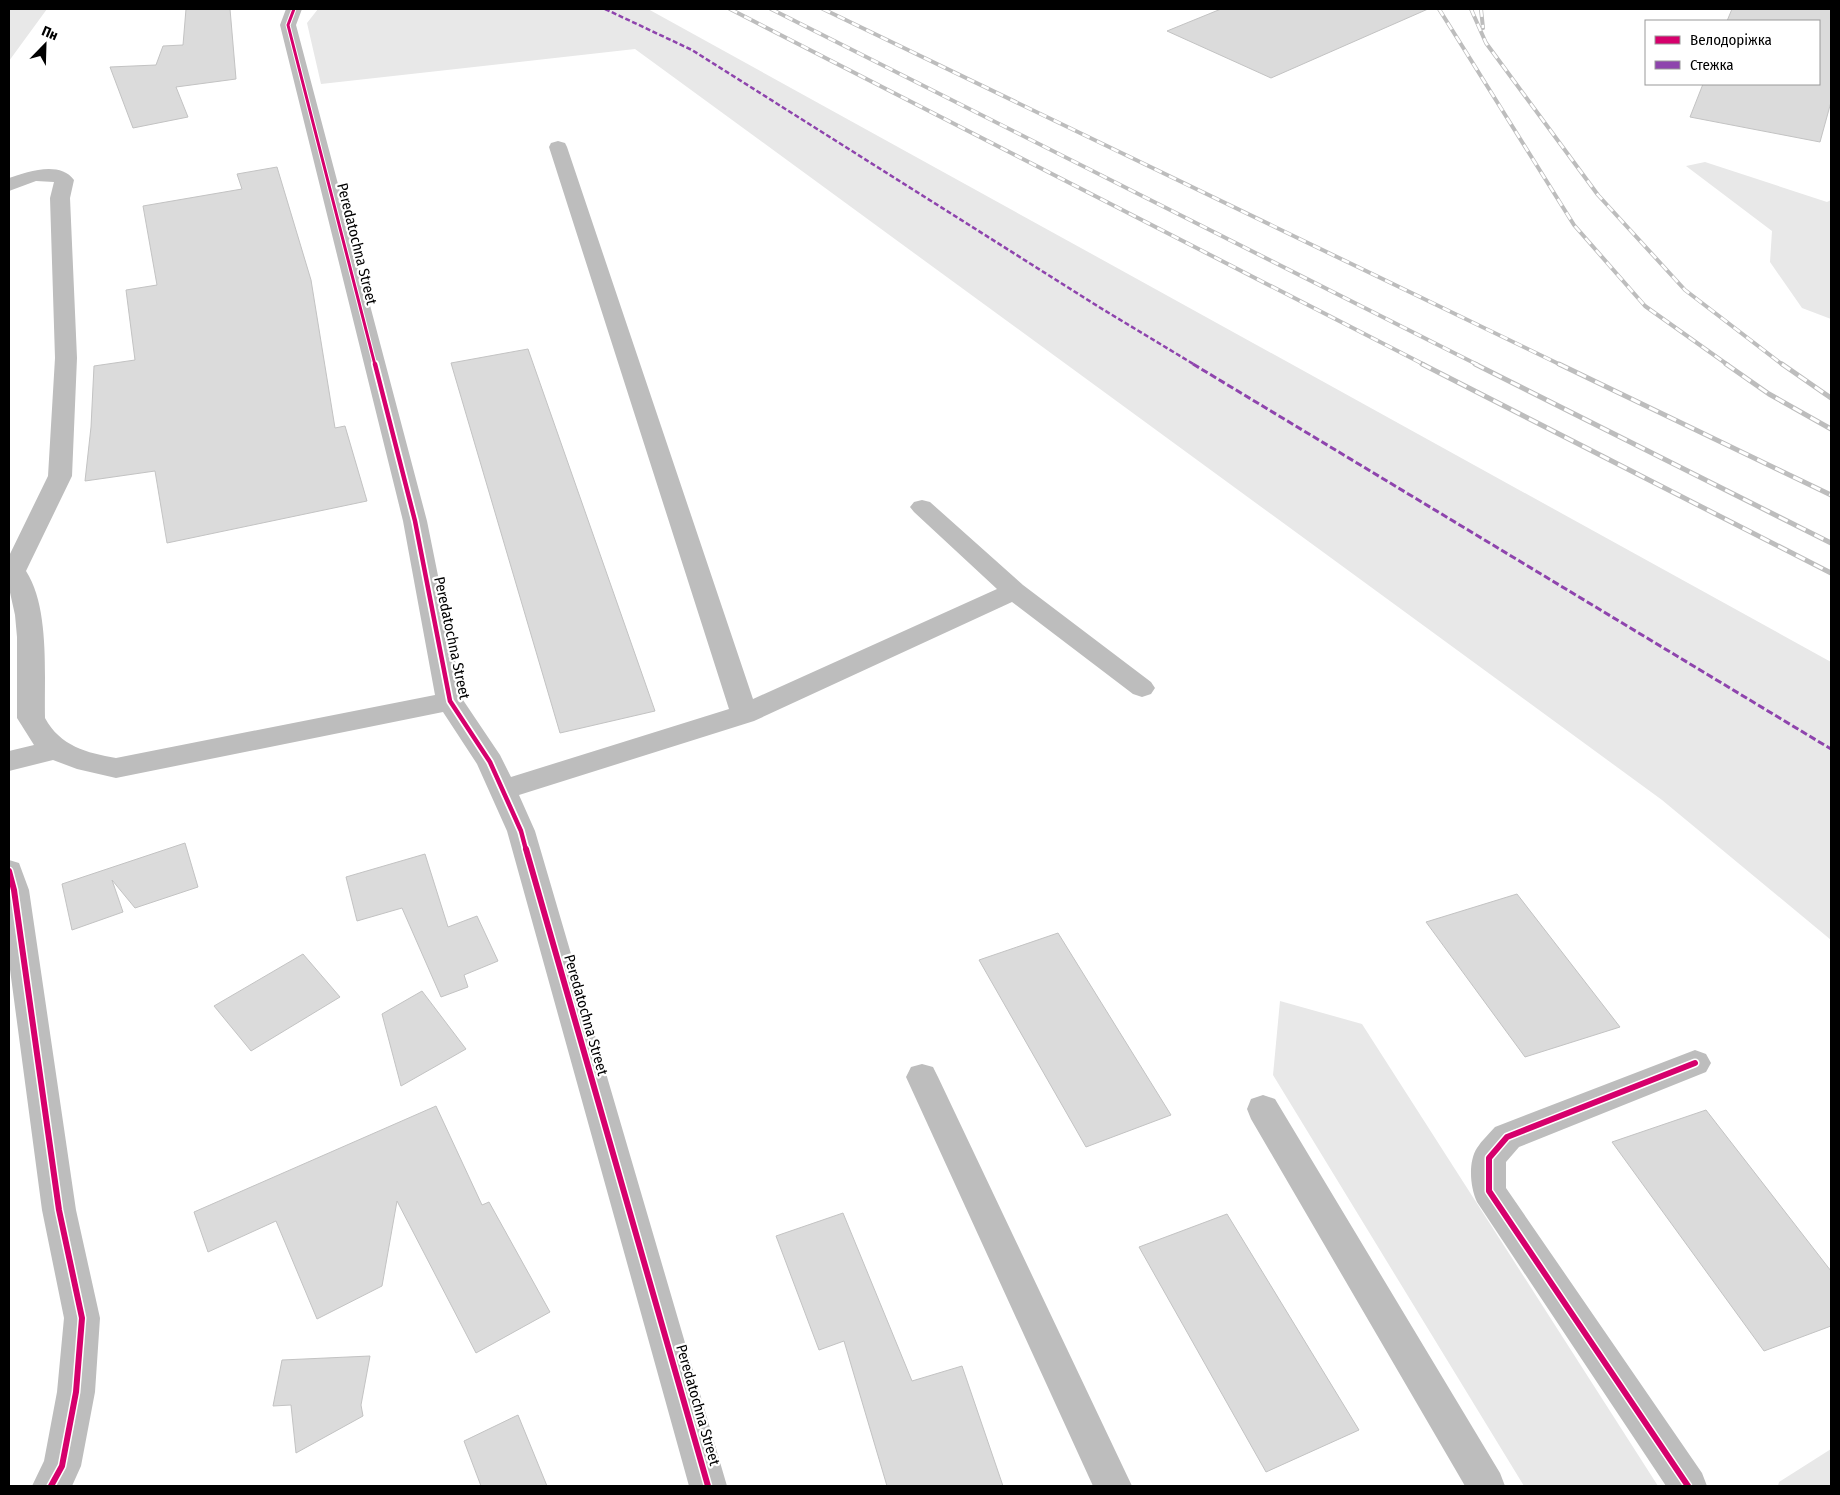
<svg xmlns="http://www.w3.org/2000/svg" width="1840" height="1495" viewBox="0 0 1840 1495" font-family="'Fira Sans Condensed',sans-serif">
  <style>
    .green { fill: #e8e8e8 }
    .building { fill: #dbdbdb; stroke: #c3c3c3 }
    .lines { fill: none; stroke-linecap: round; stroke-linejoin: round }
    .minor { fill: #bdbdbd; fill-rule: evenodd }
    .rail-far1-casing { stroke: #bdbdbd; stroke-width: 4 }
    .rail-casing { stroke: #bdbdbd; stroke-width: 5 }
    .rail-far1 { stroke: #fff; stroke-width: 2.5; stroke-dasharray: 8; stroke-linecap: butt }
    .rail { stroke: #fff; stroke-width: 3; stroke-dasharray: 10; stroke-linecap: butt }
    .quiet-far1 { stroke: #8e44ad; stroke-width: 2.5; stroke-dasharray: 5 2.5; stroke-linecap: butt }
    .quiet { stroke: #8e44ad; stroke-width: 3; stroke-dasharray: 7 3; stroke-linecap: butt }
    .cycleway-far2-casing { stroke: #fff; stroke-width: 5 }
    .cycleway-far1-casing { stroke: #fff; stroke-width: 8 }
    .cycleway-casing { stroke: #fff; stroke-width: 9 }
    .cycleway-far2 { stroke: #d6006c; stroke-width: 3 }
    .cycleway-far1 { stroke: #d6006c; stroke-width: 4.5 }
    .cycleway { stroke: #d6006c; stroke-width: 6 }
    .labels { text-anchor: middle; stroke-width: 4.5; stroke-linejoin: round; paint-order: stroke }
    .street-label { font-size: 15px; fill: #000; stroke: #fff }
  </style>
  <rect width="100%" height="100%" fill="#fff"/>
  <path class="green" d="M9,9H47L9,61Z
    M318,9H648L1831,662V940L1662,800L635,49L321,84L307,23Z
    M1705,162L1827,202L1831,200V319L1802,308L1770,262L1772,231L1686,166Z
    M1280,1001L1362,1024L1658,1486H1524L1273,1075Z
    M1831,1449V1486H1778L1779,1482Z"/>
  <path class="building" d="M186,9H230L236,79L176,87L188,117L133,128L110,67L156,65L163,46L183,45Z
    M1221,9H1428L1271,78L1167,31Z
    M1732,9H1831V102L1820,142L1690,117L1703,84H1819V21H1727Z
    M277,167L311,280L335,428L345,426L367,501L167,543L155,471L85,481L91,427L94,366L135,360L126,290L157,285L143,206L242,189L237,174Z
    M528,349L655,711L560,733L451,363Z
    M185,843L198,887L135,908L112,880L123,912L72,930L62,884Z
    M425,854L448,927L477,916L498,961L464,975L468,987L441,997L402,908L357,921L346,877Z
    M1517,894L1620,1027L1525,1057L1426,922Z
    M1058,933L1171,1115L1086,1147L979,960Z
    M303,954L340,997L251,1051L214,1006Z
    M422,991L466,1049L401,1086L382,1014Z
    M436,1106L482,1205L489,1202L550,1312L476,1353L397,1201L382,1286L317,1319L276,1221L208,1252L194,1212Z
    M1706,1110L1831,1271V1326L1764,1351L1612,1142Z
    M843,1213L912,1381L962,1366L1003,1486H887L844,1341L819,1350L776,1236Z
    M1227,1214L1359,1430L1266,1472L1139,1247Z
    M370,1356L361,1405L363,1416L296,1453L291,1405L273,1406L282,1360Z
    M518,1415L547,1486H481L464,1441Z"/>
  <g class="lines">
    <path class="minor" d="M286,9H302L296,25L427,521L463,700L500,755L511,777L729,709L549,147L551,143L558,141L565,143L567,147L753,699L997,589L914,512L910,507L914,502L922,500L930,502L1023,585L1151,682L1155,688L1151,694L1142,697L1133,694L1012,602L754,721L519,795L535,831L727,1486H689L507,831L477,764L443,712L116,778L77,769L53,760L9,771V751L34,745L17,718V637L15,615L9,588V556L48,476L55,358L50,198L54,182L36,181L9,191V178C26,172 60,160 74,180L70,198L77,358L72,476L26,571C50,608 44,675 45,718C60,746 87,753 116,758L435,695L403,521L280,25Z
      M9,860L19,863L29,890L76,1210L100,1318L95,1392L81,1466L72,1486H32L44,1461L57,1392L64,1318L42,1210L9,962Z
      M1695,1050L1706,1054L1711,1063L1706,1072L1519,1147L1506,1162V1188L1702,1473L1707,1486H1666L1477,1202C1470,1187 1468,1162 1477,1148C1482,1140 1489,1134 1495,1127Z
      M922,1064L933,1067L938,1077L1132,1486H1093L906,1077L911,1067Z
      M1263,1095L1275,1099L1500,1473L1505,1486H1465L1251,1119L1247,1109L1251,1099Z"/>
    <g class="rail-far1-casing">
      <path id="rail-far1" d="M730,9L1425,365
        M771,9L1478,365
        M823,9L1561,365
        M1439,9L1574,225L1645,306L1728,365
        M1471,9L1486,43L1598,195L1685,290L1783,365
        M1481,9L1483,28"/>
    </g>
    <g class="rail-casing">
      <path id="rail" d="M1422,364L1831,573
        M1475,364L1831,543
        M1559,364L1831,495
        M1726,364L1769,394L1831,429
        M1782,364L1831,398"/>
    </g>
    <use href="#rail-far1" class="rail-far1"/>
    <use href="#rail" class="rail"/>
    <path class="quiet-far1" d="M605,9L692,50L1099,307L1195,365"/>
    <path class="quiet" d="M1193,364L1831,749"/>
    <g class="cycleway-far2-casing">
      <path id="cycleway-far2" d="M294,9L288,25L375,365"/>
    </g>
    <g class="cycleway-far1-casing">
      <path id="cycleway-far1" d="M375,364L415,521L450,701L490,762L521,831L526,850"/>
    </g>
    <g class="cycleway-casing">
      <path id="cycleway" d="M526,849L708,1486
        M9,871L14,890L59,1210L82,1318L76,1392L62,1466L51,1486
        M1688,1486L1489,1191V1158L1507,1137L1695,1063"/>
    </g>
    <use href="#cycleway-far2" class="cycleway-far2"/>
    <use href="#cycleway-far1" class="cycleway-far1"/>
    <use href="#cycleway" class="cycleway"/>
  </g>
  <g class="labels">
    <g class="street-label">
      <text transform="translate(357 244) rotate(76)" y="5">Peredatochna Street</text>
      <text transform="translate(452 638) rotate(78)" y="5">Peredatochna Street</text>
      <text transform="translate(586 1015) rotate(74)" y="5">Peredatochna Street</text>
      <text transform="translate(698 1405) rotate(74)" y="5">Peredatochna Street</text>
    </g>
  </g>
  <rect width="1840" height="1495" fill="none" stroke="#000000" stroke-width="20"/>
  <rect x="1645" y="20" width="175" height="65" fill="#ffffff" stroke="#999999"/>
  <rect x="1655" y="36" width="25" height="8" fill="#d6006c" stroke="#999999"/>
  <text x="1690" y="45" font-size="15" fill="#000000">Велодоріжка</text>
  <rect x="1655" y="61" width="25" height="8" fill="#8e44ad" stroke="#999999"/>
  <text x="1690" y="70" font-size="15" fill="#000000">Стежка</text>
  <g transform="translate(45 45) rotate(23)" stroke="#ffffff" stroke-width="4" paint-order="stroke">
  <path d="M0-4L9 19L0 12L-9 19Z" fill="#000000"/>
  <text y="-8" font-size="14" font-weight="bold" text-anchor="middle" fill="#000000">Пн</text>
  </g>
</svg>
